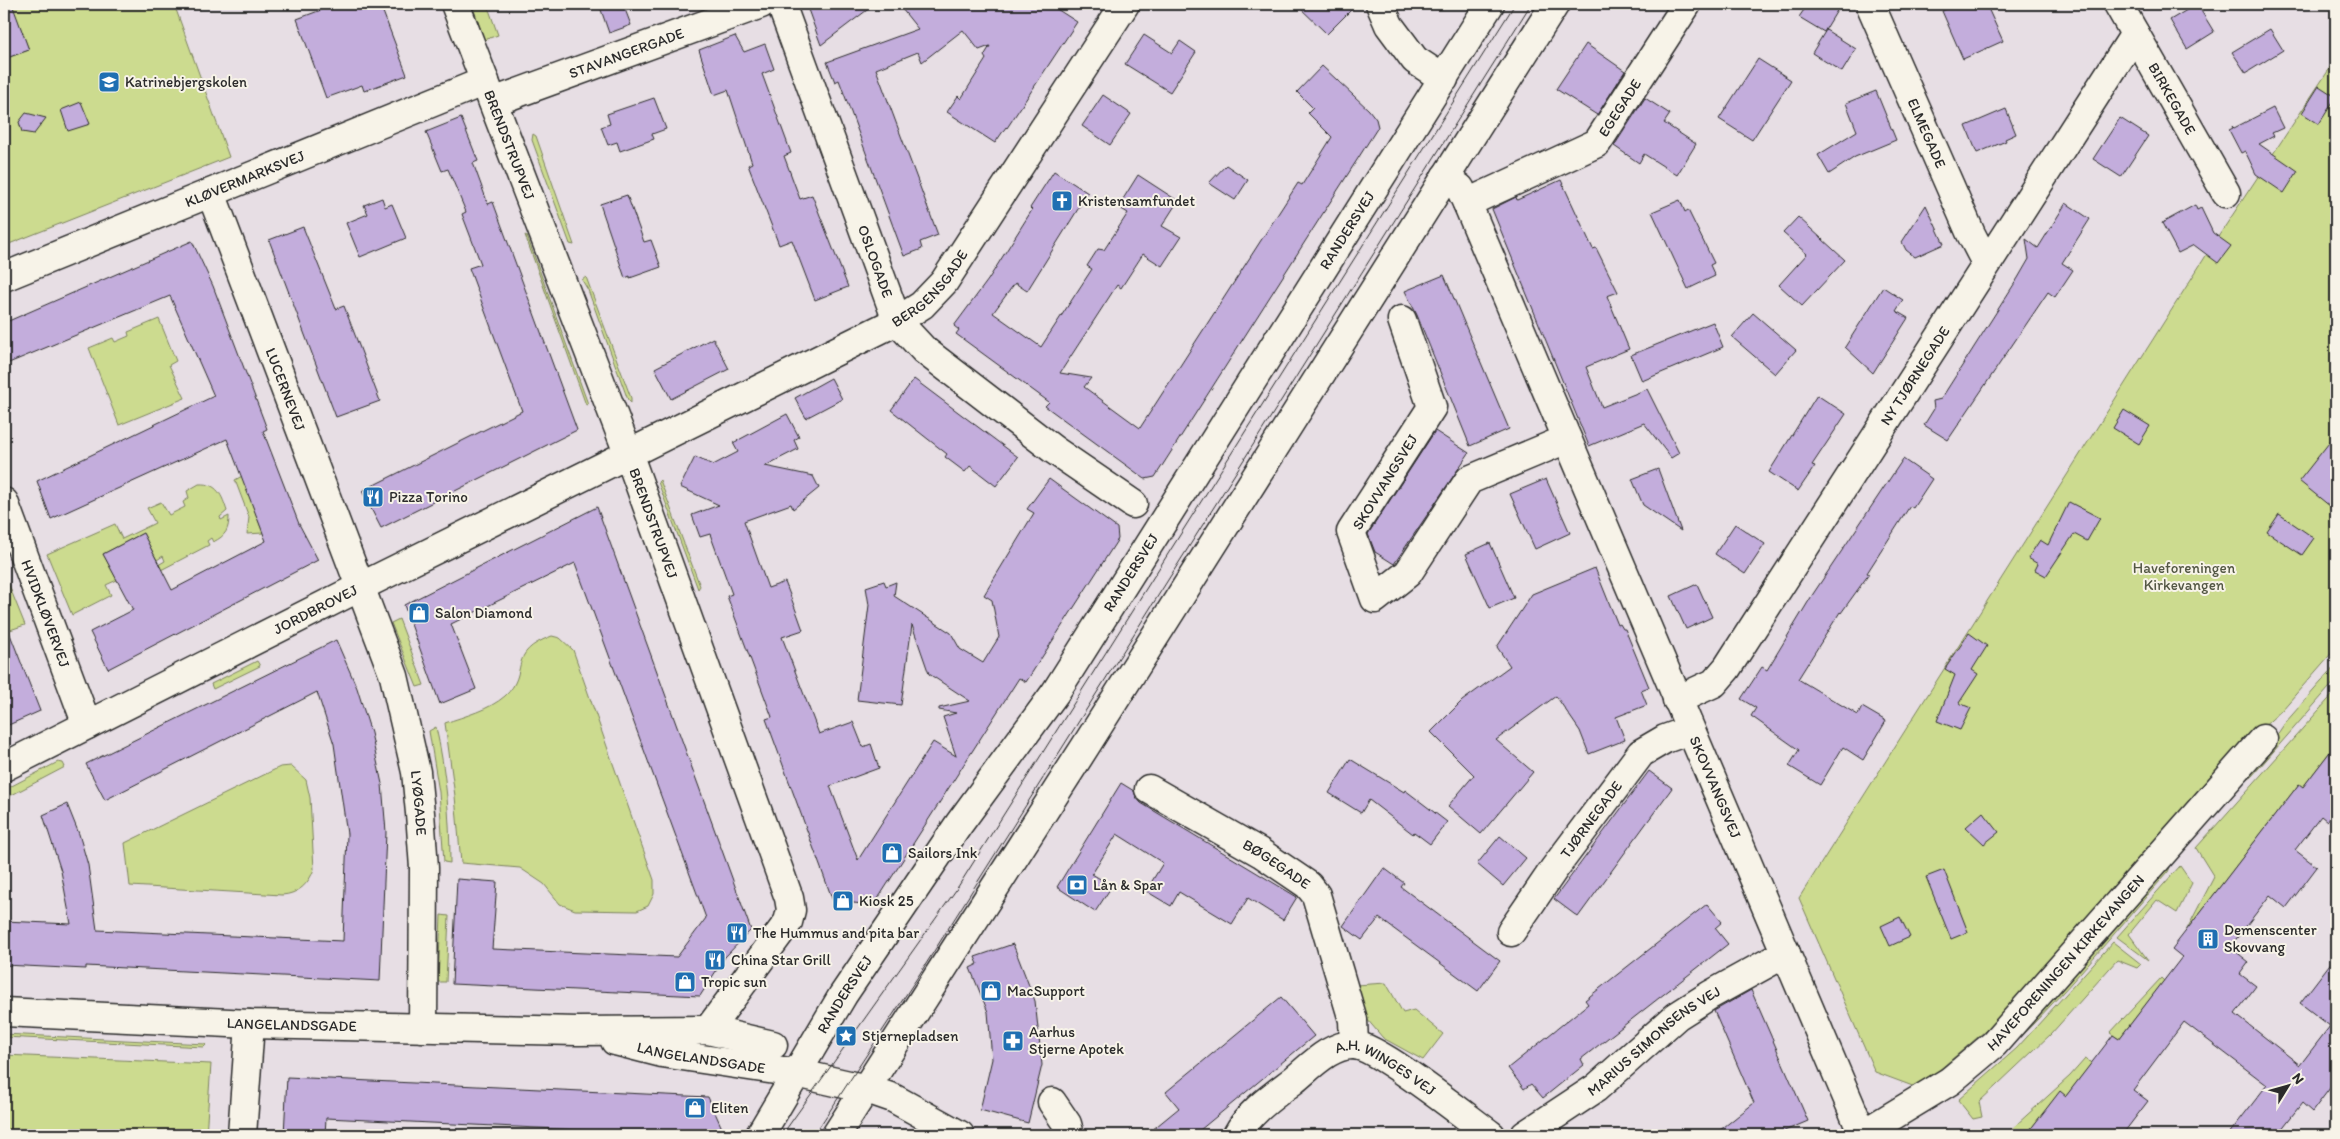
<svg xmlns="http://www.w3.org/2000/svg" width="2340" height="1139" viewBox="0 0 2340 1139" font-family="Itim,sans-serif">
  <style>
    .green { fill: #ccdb8f; stroke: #7c835d }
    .building { fill: #c3addc; stroke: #2b2b2b }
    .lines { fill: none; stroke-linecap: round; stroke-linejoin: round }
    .minor-casing { stroke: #2b2b2b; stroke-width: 31 }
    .minor { stroke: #f7f3e8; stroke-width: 28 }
    .tram { stroke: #2b2b2b; stroke-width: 1 }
    .labels { text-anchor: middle; stroke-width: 4; stroke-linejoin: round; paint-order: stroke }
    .street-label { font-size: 15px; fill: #2b2b2b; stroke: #f7f3e8 }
    .poi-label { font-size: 15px; fill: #2b2b2b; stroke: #f7f3e8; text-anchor: start }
    .park-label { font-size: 15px; fill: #535744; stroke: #f7f3e8 }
  </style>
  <rect width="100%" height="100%" fill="#e7dee4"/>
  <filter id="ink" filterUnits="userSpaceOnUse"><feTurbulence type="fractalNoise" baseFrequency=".02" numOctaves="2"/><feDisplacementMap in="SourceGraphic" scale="10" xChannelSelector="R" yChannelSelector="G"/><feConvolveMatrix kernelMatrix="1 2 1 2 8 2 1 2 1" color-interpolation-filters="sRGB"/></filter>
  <g filter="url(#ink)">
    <path class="green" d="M12,4H174L229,157L4,246V59L29,50L17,19L4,23V7Z
      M472,4H487L498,35L484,40Z
      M2336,59V648L2282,710L2214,772L1991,1026L1918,1088L1875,1072L1799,898L2214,243Z
      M533,134L536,136L574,245L570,244L532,140Z
      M525,235L527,236L588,404L586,405Z
      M586,277L631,398V403L628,400L588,290L582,280Z
      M159,319L176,361L169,365L185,398L119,425L89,348L113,338L115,342L129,336L128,332Z
      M242,476L263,533L247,534L249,517L235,480Z
      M660,480L700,586L698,589L658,482Z
      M199,484C218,483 222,496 227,511L220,517L221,520L229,516C229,529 226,536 213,542L211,538L207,541L209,545L161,570L158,565L165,561L163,556L157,560L143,533L103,554L117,580L106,585L111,595L72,615L47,554L115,524L122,539L155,523L147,508L161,502L169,515L185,507L183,502L189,498L187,491Z
      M6,578L25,625L10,630L4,613V579Z
      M399,619L424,685L417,687L391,623Z
      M552,636L560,638L573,650L654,880V894L648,906L637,911L575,910L560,904L544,884L520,868L461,863L455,796L445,723C465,716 489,710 505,696C531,672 505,653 552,636Z
      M257,661L260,666L213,689L211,684Z
      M2336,665V680L2252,776L2247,779L2285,723Z
      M2336,691V744L2303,787L2299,784L2186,931L2214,877L2196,848Z
      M436,727C446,772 450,818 450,863L444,862L439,792L429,731Z
      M58,762L63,763L65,767L4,799V790Z
      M291,766L306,780L310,798L314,869C309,884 298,894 282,895L130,886L125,843L280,767Z
      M2171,865L2168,872C2102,946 2037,1030 1960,1091V1087L2037,1015Z
      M2180,866L2192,883L2177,913L2157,900L2129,934L2148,960L2117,937Z
      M441,915L449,916L446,982H438Z
      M2113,942L2141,964L2137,968L2117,960L2051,1034L1979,1102L1982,1117L1973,1119L1958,1100L2017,1048Z
      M2161,978L2164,981L2119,1039L2110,1033Z
      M1386,983L1403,1013L1414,1010L1443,1034L1423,1060L1383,1038L1366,1018L1356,985Z
      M4,1034L205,1044L206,1045L204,1047L4,1037Z
      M4,1055L211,1064L206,1135H4Z
      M2085,1059L2092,1063L2066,1096L2060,1092L2026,1135H2005L2070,1076Z"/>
    <path class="building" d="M4,4H12L29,50L4,59Z
      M337,4H380L407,75L364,91L362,85L326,98L297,19Z
      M599,4H623L631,25L609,33Z
      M806,4H875L821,45Z
      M898,4H1049L1077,22L1007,128L1006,127L995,143L947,112L958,96L961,99L986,59L984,56L990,46L979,50L963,30L922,62L918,52L876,69L938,235L920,242L922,249L904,256L839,80L835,82L827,62L918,29Z
      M1296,4H1357L1327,34Z
      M1808,4H1841L1824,32L1799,17Z
      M1957,4H1986L2003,41L1963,59L1942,11Z
      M2197,4L2214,32L2187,49L2170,20Z
      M2270,29L2283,50L2246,73L2232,52Z
      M1826,30L1856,49L1842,72L1812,53Z
      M1144,35L1172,53L1180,41L1196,52L1170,92L1125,64Z
      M735,36L744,52L765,44L774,69L762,74L791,153L784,156L800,199L812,195L848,287L815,300L792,240L779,245L748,165L752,163L728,90L714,95L699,50Z
      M1586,44L1625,71L1597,115L1556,89Z
      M1758,59L1791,80L1752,140L1719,119Z
      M1322,66L1369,110L1376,119L1378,127L1155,477L1145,479L1045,406L1049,402L956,334L959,330L954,326L988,280L1032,210L1030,208L1054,171L1088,193L1027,291L1015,283L993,313L1041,347L1092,269L1087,266L1098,249L1104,250L1128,213L1118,207L1138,175L1178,201L1162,226L1181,237L1162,266L1143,254L1121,288L1117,285L1060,373L1091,378L1084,387L1140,428L1298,183L1302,185L1332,137L1308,113L1313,108L1297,92Z
      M2319,86L2336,97L2319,124L2302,113Z
      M1876,91L1896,140L1855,157L1829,174L1818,155L1857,131L1846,103Z
      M1103,95L1131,114L1110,145L1082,126Z
      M654,98L666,129L652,134L654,139L620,151L617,142L608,145L601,127L610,124L607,114Z
      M1645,98L1670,114L1664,123L1696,144L1677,175L1644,154L1639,163L1614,146Z
      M81,102L90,124L68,131L61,110Z
      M2273,108L2283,128L2272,133L2274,136L2259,144L2298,171L2284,193L2256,174L2245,151L2241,153L2229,130L2233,128L2232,126L2234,128Z
      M2006,109L2016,134L2005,139L2006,141L1977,153L1966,126Z
      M26,113L46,118L34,134L22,132L19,122Z
      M461,118L478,161L473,163L488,204L493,202L577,430L381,528L362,491L522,411L469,268L481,264L462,214L466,212L448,169L442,171L426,132Z
      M2120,118L2148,136L2121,177L2093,159Z
      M1226,165L1248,180L1235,200L1209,183Z
      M1561,180L1593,249L1596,248L1618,292L1607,296L1629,349L1586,367L1602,407L1647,389L1679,453L1671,458L1644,423L1589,446L1492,209L1516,197L1517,200Z
      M627,195L644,242L651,240L661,267L630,278V276L625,278L600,204Z
      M382,198L385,207L392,204L406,238L360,257L346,223L368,214L364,205Z
      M1680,200L1685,212L1688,210L1714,263L1710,265L1715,276L1688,289L1652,212Z
      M2066,203L2090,219L2062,263L2073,270L2055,297L2048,292L1948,440L1924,425L1934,409L1933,401L1941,399L2018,278L2029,259L2026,239L2038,248Z
      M1926,205L1944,244L1915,257L1906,250L1902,242Z
      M2195,205L2197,210L2201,208L2213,233L2231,246L2218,263L2194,245L2178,253L2162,223Z
      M1798,217L1845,260L1802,306L1779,285L1807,254L1783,233Z
      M303,227L336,309L344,306L380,401L336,417L269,240Z
      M192,241L213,286L267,429L263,431L299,524L318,560L108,669L90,632L133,610L103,554L143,533L172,590L266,541L227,439L51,519L37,481L214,396L170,296L4,365V323Z
      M1444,275L1509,429L1470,446L1417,315L1405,291Z
      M1883,287L1903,300L1896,311L1908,318L1873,373L1845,347Z
      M1753,313L1796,350L1775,374L1732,337Z
      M1713,322L1723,347L1642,381L1631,355Z
      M713,338L729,369L671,399L655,368Z
      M831,378L842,399L806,418L795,398Z
      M914,379L1018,457L996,486L970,466L965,472L945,457L947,454L891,410Z
      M1817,395L1846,414L1812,465L1815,466L1798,491L1769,472Z
      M2124,410L2150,426L2139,444L2113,428Z
      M787,414L799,437L794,440L798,449L765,466L813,476L819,488L793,509L791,504L744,521L768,588L785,582L798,616L803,630L782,637L819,734L853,722L863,747L871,744L879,768L830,786L858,860L933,742L956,756L943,717L956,713L939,710V708L970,701L929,674L912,625L901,705L857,700L869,605L866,587L884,581L886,586L896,582L894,596L951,633L960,649L983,663L999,637L992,600L984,595L1034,513L1027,509L1049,479L1117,528L1118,539L1026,682L1019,678L874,905L833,901L766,719L772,717L727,596L732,594L710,534L700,537L692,515L719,505L680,487L695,457L713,465L738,452L733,443Z
      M1435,431L1469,453L1394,564L1375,552L1368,534Z
      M2336,434V511L2299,481Z
      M1903,459L1932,479L1913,508L1910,506L1867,573L1869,574L1841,613L1840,612L1798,679L1858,715L1862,707L1886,721L1863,760L1843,747L1820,785L1789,766L1799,750L1751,716L1756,708L1741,699L1762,667L1767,670L1813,594Z
      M1658,469L1681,531L1643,505L1632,479Z
      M1546,479L1570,533L1535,549L1510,494Z
      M2069,502L2100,518L2087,541L2074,534L2046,576L2035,570L2038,564L2028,558L2040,540L2048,545Z
      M597,507L751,930L725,957L700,996L452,984L457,879L497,882L492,949L677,957L706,918L575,563L451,624L476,689L440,704L404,605Z
      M2279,514L2314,538L2302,555L2267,532Z
      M1735,524L1765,544L1745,574L1715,554Z
      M1490,543L1514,598L1490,608L1466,554Z
      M1595,568L1618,625L1620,624L1623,629H1625L1649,687L1641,690L1647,705L1616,717L1625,740L1589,754L1580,731L1556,696L1496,740L1533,772L1481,834L1448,806L1474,775L1431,732L1462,701L1510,666L1497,647L1532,594Z
      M1697,584L1712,617L1686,629L1671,596Z
      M4,619L40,711L4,727Z
      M1969,633L1987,646L1972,670L1978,674L1959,703L1971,708L1960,730L1937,721L1955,675L1945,669Z
      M336,640L357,688L371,733L382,784L386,832L380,981L86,966V969L4,965V921L71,924L61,871L43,815L67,804L79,834L88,865L97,930L343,941L347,834L334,744L317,692L105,800L86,764Z
      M2336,744V810L2327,821L2321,816L2295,850L2317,867L2286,908L2270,895L2230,947L2249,962L2240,974L2256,986L2235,1014L2300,1065L2330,1026L2300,1003L2336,956V1080L2312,1112L2302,1103L2277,1135H2228L2267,1085L2184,1022L2133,1090L2148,1101L2122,1135H2026L2060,1091L2066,1096L2113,1035L2119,1039L2182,957L2172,949L2299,784L2303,787Z
      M1350,759L1404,792L1405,790L1447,822L1430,844L1414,832L1413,834L1369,800L1361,813L1329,793Z
      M1649,771L1672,788L1578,917L1554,899Z
      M1121,783L1134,791L1136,797L1141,803L1297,897L1283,920L1248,898L1232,924L1179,892L1171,906L1146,891L1163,863L1117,834L1092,874L1112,886L1095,912L1057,887Z
      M1983,812L1999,832L1984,844L1966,827Z
      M1500,836L1526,858L1503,886L1477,864Z
      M1384,868L1404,883L1401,887L1500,961L1478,991L1379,918L1362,940L1343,926Z
      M1944,870L1968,932L1951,939L1926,877Z
      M1707,904L1722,922L1715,928L1728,944L1581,1059L1584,1065L1543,1098L1531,1084L1524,1089L1508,1068L1588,1004L1585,1000Z
      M1900,917L1910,937L1890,946L1881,926Z
      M1013,944L1035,1001L1042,1065L1028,1123L980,1110L992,1059L988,1012L970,968L978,964L975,957Z
      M1751,990L1808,1121L1775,1135H1714L1754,1103L1714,1011Z
      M1281,997L1314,1036L1194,1135H1146L1179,1108L1166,1092Z
      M287,1077L708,1097L725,1135H685L326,1118L325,1135H284Z"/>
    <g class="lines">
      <g class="minor-casing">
        <g id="minor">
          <path id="s1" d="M455,4L628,453L789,898L791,910L788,922L708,1030"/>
          <path id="s2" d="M781,4L897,321L924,350L1054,450L1133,504"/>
          <path d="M1380,4L1389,25L1415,60L1444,79"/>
          <path id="s3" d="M1870,4L1971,234L1986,263"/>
          <path id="s4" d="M2118,4L2226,193"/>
          <path id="s5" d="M493,102L761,4"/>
          <path id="s6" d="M1445,177L1460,188L1467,203L1863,1135"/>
          <path id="s7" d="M211,193L394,676L416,772L420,813L424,868L423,1028"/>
          <path id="s8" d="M1467,203L1597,143L1687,4"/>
          <path id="s9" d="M4,277L485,81"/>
          <path d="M1402,320L1432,407L1351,532L1375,599L1408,573L1469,480L1567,439"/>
          <path id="s10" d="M4,502L87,725"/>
          <path id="s11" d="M1677,700L1714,683L1727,668L2135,34"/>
          <path id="s12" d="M4,767L360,587L897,321L922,305L944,282L1125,4"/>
          <path id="s13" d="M1149,789L1261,853L1308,885L1316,895L1353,1020L1354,1045"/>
          <path id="s14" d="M1511,932L1554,869L1641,753L1665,739L1690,730"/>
          <path id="s15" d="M4,1012L250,1024L578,1031L708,1030L773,1045"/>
          <path id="s16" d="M615,1041L662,1053L796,1073L867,1089L893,1098L960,1135"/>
          <path d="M1052,1102L1067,1124L1070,1135"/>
          <path d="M242,1135L250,1024"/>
          <path id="s17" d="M760,1135L843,995L959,824L1055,693L1490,4"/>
          <path d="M836,1135L1085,747L1555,4"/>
          <path id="s18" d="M1237,1135C1249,1112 1273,1096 1294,1080C1310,1067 1332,1043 1355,1045C1380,1048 1466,1117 1491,1135"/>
          <path id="s19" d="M1525,1135L1596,1088L1677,1016L1710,995L1786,953"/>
          <path id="s20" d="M1861,1135L1950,1081L1994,1044L2263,739"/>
        </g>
      </g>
      <use href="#minor" class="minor"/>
      <path class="tram" d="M782,1135L956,890L1515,4
        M814,1135L919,975L1531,4"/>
    </g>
  </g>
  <defs>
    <g id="school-square" transform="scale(1.125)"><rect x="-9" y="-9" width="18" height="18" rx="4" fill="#1f6fb2" stroke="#f7f3e8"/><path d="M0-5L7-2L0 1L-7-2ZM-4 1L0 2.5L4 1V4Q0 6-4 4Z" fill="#fff"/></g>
    <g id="church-square" transform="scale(1.125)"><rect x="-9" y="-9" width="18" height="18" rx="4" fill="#1f6fb2" stroke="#f7f3e8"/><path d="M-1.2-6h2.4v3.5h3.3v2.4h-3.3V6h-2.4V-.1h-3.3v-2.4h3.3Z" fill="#fff"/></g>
    <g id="restaurant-square" transform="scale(1.125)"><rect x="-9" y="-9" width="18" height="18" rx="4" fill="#1f6fb2" stroke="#f7f3e8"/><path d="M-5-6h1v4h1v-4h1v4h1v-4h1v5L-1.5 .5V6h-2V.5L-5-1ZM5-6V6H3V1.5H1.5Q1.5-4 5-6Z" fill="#fff"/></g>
    <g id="shop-square" transform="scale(1.125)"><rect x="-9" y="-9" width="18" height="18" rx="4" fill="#1f6fb2" stroke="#f7f3e8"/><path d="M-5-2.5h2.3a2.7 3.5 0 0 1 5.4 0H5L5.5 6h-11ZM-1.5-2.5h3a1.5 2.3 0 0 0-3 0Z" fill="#fff"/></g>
    <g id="bank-square" transform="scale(1.125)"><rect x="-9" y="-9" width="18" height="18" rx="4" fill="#1f6fb2" stroke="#f7f3e8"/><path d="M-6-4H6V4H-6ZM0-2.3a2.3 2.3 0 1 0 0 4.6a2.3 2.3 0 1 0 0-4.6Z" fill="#fff"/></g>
    <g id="building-square" transform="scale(1.125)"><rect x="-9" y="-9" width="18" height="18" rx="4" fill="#1f6fb2" stroke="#f7f3e8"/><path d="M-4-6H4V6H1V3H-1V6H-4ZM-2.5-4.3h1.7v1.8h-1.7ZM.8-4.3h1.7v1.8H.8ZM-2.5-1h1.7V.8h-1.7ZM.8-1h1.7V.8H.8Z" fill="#fff"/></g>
    <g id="sight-square" transform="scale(1.125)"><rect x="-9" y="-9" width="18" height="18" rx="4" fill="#1f6fb2" stroke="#f7f3e8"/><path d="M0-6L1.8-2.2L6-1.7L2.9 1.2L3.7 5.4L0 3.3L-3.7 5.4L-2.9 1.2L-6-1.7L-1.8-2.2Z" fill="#fff"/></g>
    <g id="pharmacy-square" transform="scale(1.125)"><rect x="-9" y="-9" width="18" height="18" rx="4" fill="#1f6fb2" stroke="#f7f3e8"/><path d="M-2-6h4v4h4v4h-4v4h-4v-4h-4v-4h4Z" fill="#fff"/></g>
  </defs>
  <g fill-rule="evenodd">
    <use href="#school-square" x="109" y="82"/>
    <use href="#church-square" x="1062" y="201"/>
    <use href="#restaurant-square" x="373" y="497"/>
    <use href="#shop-square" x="419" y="613"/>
    <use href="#shop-square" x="892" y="853"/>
    <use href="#bank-square" x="1077" y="885"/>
    <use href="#shop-square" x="843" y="901"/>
    <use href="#restaurant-square" x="737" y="933"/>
    <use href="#building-square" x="2208" y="939"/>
    <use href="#restaurant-square" x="715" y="960"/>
    <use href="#shop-square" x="685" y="982"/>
    <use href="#shop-square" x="991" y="991"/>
    <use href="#sight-square" x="846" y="1036"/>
    <use href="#pharmacy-square" x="1013" y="1041"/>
    <use href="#shop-square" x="695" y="1108"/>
  </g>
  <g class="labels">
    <g class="street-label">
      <text dy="5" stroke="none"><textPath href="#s5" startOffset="142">STAVANGERGADE</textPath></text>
      <text dy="5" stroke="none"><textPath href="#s4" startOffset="109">BIRKEGADE</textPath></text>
      <text dy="5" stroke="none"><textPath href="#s8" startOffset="185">EGEGADE</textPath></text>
      <text dy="5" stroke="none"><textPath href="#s3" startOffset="141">ELMEGADE</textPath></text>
      <text dy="5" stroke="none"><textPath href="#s1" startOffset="151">BRENDSTRUPVEJ</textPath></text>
      <text dy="5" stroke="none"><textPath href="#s9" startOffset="260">KLØVERMARKSVEJ</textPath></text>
      <text dy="5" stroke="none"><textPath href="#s17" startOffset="1079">RANDERSVEJ</textPath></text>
      <text dy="5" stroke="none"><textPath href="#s2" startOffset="274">OSLOGADE</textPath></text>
      <text dy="5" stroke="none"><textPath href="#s12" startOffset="1045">BERGENSGADE</textPath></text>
      <text dy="5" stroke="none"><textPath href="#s11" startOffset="408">NY TJØRNEGADE</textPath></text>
      <text dy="5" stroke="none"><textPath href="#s7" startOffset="210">LUCERNEVEJ</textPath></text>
      <text transform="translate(1385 482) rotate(-58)" y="5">SKOVVANGSVEJ</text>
      <text dy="5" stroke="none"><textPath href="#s1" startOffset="556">BRENDSTRUPVEJ</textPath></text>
      <text dy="5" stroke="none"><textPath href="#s17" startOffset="674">RANDERSVEJ</textPath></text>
      <text dy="5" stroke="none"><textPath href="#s12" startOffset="349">JORDBROVEJ</textPath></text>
      <text dy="5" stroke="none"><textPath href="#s10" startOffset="119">HVIDKLØVERVEJ</textPath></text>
      <text dy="5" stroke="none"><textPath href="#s6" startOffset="670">SKOVVANGSVEJ</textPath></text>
      <text dy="5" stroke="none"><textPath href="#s7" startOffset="646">LYØGADE</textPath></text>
      <text dy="5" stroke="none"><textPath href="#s14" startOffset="138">TJØRNEGADE</textPath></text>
      <text dy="5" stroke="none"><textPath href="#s13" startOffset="148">BØGEGADE</textPath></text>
      <text dy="5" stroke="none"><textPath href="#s20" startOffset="270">HAVEFORENINGEN KIRKEVANGEN</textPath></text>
      <text dy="5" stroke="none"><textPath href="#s17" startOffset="164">RANDERSVEJ</textPath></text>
      <text dy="5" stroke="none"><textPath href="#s15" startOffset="288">LANGELANDSGADE</textPath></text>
      <text dy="5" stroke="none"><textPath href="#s19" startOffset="160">MARIUS SIMONSENS VEJ</textPath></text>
      <text dy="5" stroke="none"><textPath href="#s16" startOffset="88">LANGELANDSGADE</textPath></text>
      <text dy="5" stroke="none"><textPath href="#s18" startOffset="188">A.H. WINGES VEJ</textPath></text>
    </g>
    <g class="poi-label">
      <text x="125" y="87">Katrinebjergskolen</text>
      <text x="1078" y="206">Kristensamfundet</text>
      <text x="389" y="502">Pizza Torino</text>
      <text x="435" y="618">Salon Diamond</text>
      <text x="908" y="858">Sailors Ink</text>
      <text x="1093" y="890">Lån &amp; Spar</text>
      <text x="859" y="906">Kiosk 25</text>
      <text x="2224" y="935">Demenscenter<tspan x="2224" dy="17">Skovvang</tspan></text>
      <text x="753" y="938">The Hummus and pita bar</text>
      <text x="731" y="965">China Star Grill</text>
      <text x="701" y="987">Tropic sun</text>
      <text x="1007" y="996">MacSupport</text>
      <text x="1029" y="1037">Aarhus<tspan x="1029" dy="17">Stjerne Apotek</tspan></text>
      <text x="862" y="1041">Stjernepladsen</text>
      <text x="711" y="1113">Eliten</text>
    </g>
    <g class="park-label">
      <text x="2184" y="573">Haveforeningen<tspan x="2184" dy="17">Kirkevangen</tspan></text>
    </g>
  </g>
  <rect width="2340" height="1139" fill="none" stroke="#f7f3e8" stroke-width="20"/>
  <rect x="10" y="10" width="2320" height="1119" fill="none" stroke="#2b2b2b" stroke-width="2" filter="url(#ink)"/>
  <g transform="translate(2288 1086) rotate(53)" stroke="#f7f3e8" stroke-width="4" paint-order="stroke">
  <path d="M0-4L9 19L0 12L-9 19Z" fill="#2b2b2b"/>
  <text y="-8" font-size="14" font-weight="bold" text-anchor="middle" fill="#2b2b2b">N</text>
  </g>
</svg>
